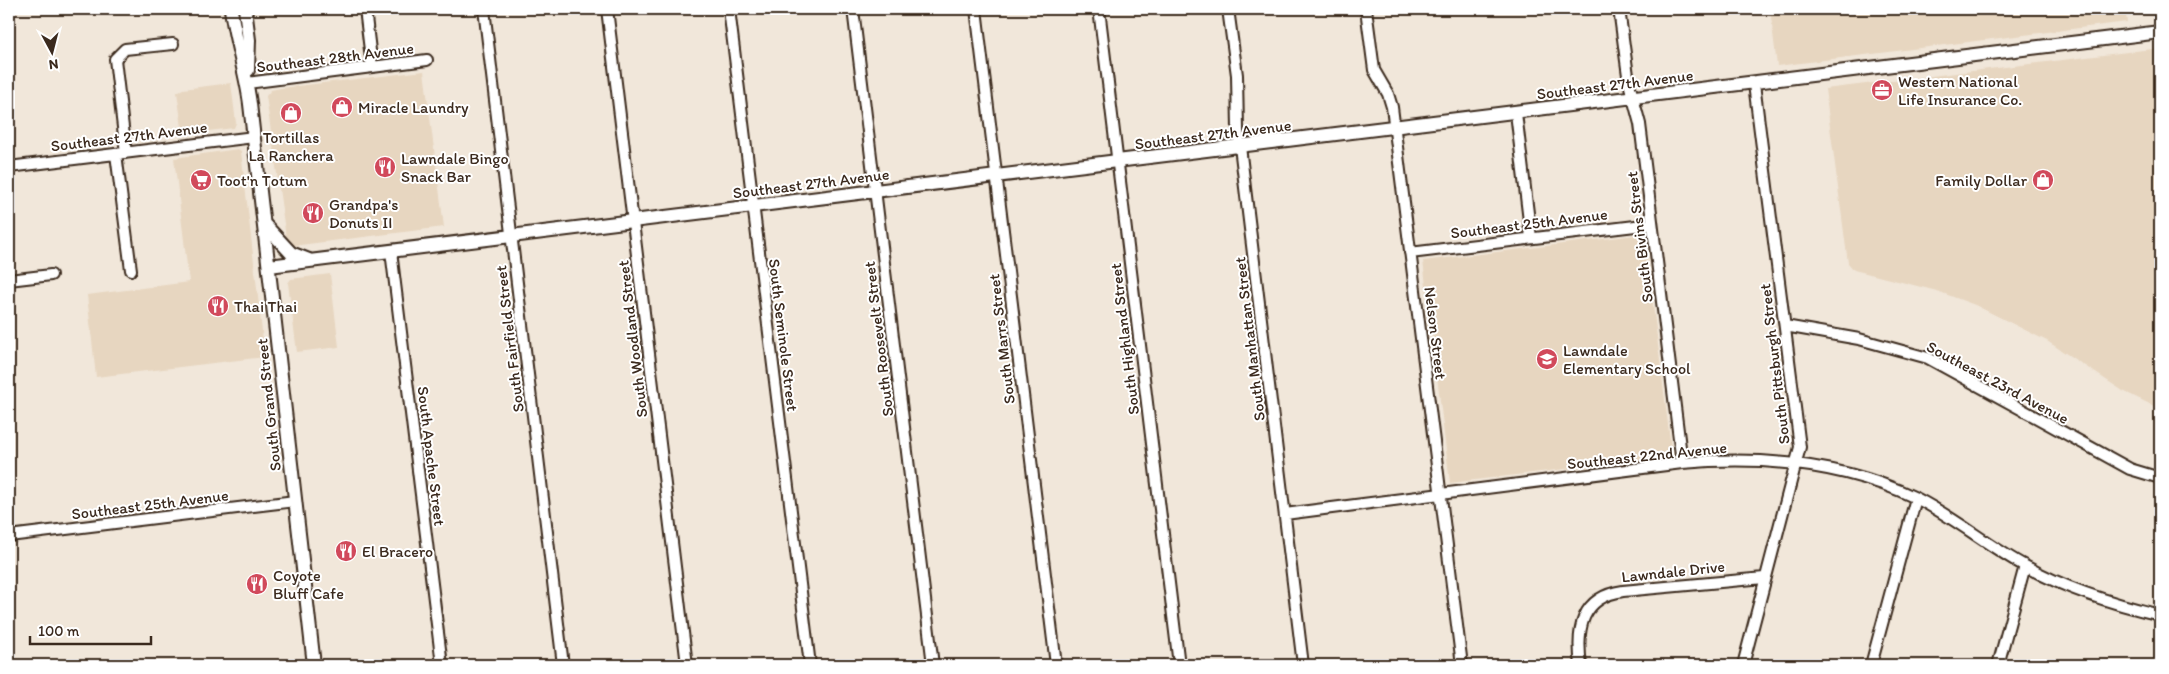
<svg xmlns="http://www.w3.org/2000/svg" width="2169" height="674" viewBox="0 0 2169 674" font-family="Itim,sans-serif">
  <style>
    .built { fill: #e7d6c0 }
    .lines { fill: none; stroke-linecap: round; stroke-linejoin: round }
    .minor-casing { stroke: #3b2a1e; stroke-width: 14 }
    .major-casing { stroke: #3b2a1e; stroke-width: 16 }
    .minor { stroke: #fff; stroke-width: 10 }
    .major { stroke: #fff; stroke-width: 12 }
    .labels { text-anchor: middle; stroke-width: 4; stroke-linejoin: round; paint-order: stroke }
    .street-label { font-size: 16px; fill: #3b2a1e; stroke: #fff }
    .poi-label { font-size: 16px; fill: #3b2a1e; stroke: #fff; text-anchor: start }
  </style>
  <rect width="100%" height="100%" fill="#f1e7da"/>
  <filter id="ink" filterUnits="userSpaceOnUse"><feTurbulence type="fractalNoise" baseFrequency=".02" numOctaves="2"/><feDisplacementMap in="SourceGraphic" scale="10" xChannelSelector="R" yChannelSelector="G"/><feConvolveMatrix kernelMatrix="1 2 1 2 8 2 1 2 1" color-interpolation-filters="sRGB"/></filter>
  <g filter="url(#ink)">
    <path class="built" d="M1770,9H2125L2127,22L1777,66Z
      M2160,48V409L2123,391L2047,341L1975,305L1937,291L1854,270L1848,263L1825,89Z
      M424,71L444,227L292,246L286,238L266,96L271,90L281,88Z
      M231,83L236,123L234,128L183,134L177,92L183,89Z
      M238,149L241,151L265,357L96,377L87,295L189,282L174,158Z
      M1644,234L1672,456L1450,483L1423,261Z
      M330,274L339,347L297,352L288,283L291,279Z"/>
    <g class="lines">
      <g class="minor-casing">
        <path id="minor" d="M365,9L372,67
          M484,9L563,665
          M607,9L687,665
          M729,9L810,665
          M853,9L933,665
          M976,9L1056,665
          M1099,9L1179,665
          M1228,9L1237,75L1238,130L1303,665
          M1366,9L1374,70L1388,94L1392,107L1462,665
          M1619,9L1629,83L1640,124L1682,463
          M247,83L427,60
          M1516,113L1531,238
          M126,153L115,59L125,49L173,44
          M116,154L131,270
          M9,167L254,137
          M391,251L442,665
          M1410,253L1652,224
          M9,280L51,275
          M1785,326L1859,339L1928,358L2130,469L2160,478
          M1285,514L1682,463C1761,456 1843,463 1916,498C1954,517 1988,546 2025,566C2068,590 2113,604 2160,615
          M9,536L295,501
          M1581,665C1576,629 1581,597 1623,591L1764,578
          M1743,665L1800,447L1754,84
          M1871,665L1916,498
          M1998,665L2025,566"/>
      </g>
      <g class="major-casing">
        <path id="major" d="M231,9C235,41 246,72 250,104L314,665
          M245,9L249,40L248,70
          M265,225L291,253L309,260
          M269,266L2160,32"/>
      </g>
      <use href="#minor" class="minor"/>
      <use href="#major" class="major"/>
    </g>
  </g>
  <defs>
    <g id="office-disc" transform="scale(1.125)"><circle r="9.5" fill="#d1495b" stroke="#fff"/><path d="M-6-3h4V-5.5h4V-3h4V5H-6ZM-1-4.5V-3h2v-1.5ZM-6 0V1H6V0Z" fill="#fff"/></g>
    <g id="shop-disc" transform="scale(1.125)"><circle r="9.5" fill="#d1495b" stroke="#fff"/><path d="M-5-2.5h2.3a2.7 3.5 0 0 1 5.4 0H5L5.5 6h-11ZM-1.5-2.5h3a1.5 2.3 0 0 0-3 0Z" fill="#fff"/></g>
    <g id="restaurant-disc" transform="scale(1.125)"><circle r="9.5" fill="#d1495b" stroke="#fff"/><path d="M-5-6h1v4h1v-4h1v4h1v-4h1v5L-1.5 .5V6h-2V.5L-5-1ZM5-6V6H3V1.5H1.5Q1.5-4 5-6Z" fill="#fff"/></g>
    <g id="supermarket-disc" transform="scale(1.125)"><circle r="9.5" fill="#d1495b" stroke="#fff"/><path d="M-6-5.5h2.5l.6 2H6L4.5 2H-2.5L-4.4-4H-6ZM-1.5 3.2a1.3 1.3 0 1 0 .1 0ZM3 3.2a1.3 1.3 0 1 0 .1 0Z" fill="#fff"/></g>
    <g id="school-disc" transform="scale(1.125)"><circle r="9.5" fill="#d1495b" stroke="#fff"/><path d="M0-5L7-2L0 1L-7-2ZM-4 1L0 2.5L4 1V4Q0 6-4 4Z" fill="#fff"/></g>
  </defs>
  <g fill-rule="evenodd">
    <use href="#office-disc" x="1882" y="90"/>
    <use href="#shop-disc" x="342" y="107"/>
    <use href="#shop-disc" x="291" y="113"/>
    <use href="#restaurant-disc" x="385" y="167"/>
    <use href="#supermarket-disc" x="201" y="180"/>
    <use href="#shop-disc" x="2043" y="180"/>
    <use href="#restaurant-disc" x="313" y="213"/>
    <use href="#restaurant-disc" x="218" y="306"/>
    <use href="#school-disc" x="1547" y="359"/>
    <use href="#restaurant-disc" x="346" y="551"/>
    <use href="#restaurant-disc" x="257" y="584"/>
  </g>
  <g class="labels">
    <g class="street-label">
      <text transform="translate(335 57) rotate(-7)" y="6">Southeast 28th Avenue</text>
      <text transform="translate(1615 84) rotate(-7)" y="6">Southeast 27th Avenue</text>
      <text transform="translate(1213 134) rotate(-7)" y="6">Southeast 27th Avenue</text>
      <text transform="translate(129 136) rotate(-7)" y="6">Southeast 27th Avenue</text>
      <text transform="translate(811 183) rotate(-7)" y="6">Southeast 27th Avenue</text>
      <text transform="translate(1529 223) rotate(-7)" y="6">Southeast 25th Avenue</text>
      <text transform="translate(1639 237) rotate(-97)" y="6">South Bivins Street</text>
      <text transform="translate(1436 333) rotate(83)" y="6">Nelson Street</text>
      <text transform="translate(784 335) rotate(83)" y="6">South Seminole Street</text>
      <text transform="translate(509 339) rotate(-97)" y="6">South Fairfield Street</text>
      <text transform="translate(632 339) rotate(-97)" y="6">South Woodland Street</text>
      <text transform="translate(878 339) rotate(-97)" y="6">South Roosevelt Street</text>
      <text transform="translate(1001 339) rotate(-97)" y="6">South Marrs Street</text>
      <text transform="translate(1124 339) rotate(-97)" y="6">South Highland Street</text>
      <text transform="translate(1249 339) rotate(-97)" y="6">South Manhattan Street</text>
      <text transform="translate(1774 364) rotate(-97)" y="6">South Pittsburgh Street</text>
      <text transform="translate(1998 382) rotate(28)" y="6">Southeast 23rd Avenue</text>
      <text transform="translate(268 405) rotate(-96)" y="6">South Grand Street</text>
      <text transform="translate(1647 455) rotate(-6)" y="6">Southeast 22nd Avenue</text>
      <text transform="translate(432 456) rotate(83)" y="6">South Apache Street</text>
      <text transform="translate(150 504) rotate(-7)" y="6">Southeast 25th Avenue</text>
      <text transform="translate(1673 571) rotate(-6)" y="6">Lawndale Drive</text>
    </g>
    <g class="poi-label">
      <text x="1898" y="87">Western National<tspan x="1898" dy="18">Life Insurance Co.</tspan></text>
      <text x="358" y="113">Miracle Laundry</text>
      <text x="291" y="143" text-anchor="middle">Tortillas<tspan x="291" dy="18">La Ranchera</tspan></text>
      <text x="401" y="164">Lawndale Bingo<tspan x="401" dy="18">Snack Bar</tspan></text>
      <text x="217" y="186">Toot'n Totum</text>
      <text x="2027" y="186" text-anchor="end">Family Dollar</text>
      <text x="329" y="210">Grandpa's<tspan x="329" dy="18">Donuts II</tspan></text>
      <text x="234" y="312">Thai Thai</text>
      <text x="1563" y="356">Lawndale<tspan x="1563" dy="18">Elementary School</tspan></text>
      <text x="362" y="557">El Bracero</text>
      <text x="273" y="581">Coyote<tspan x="273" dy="18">Bluff Cafe</tspan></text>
    </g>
  </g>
  <rect width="2169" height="674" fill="none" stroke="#fff" stroke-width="30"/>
  <rect x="15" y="15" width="2139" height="644" fill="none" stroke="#3b2a1e" stroke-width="2" filter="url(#ink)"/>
  <g transform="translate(52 52) rotate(173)" stroke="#ffffff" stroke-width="4" paint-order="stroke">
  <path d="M0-4L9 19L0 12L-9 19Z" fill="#3b2a1e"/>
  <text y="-8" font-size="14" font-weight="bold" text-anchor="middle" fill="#3b2a1e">N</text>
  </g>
  <path d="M30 636v8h121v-8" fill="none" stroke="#3b2a1e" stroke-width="2.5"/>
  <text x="38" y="636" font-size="15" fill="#3b2a1e" stroke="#ffffff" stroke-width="4" paint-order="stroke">100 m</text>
</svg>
